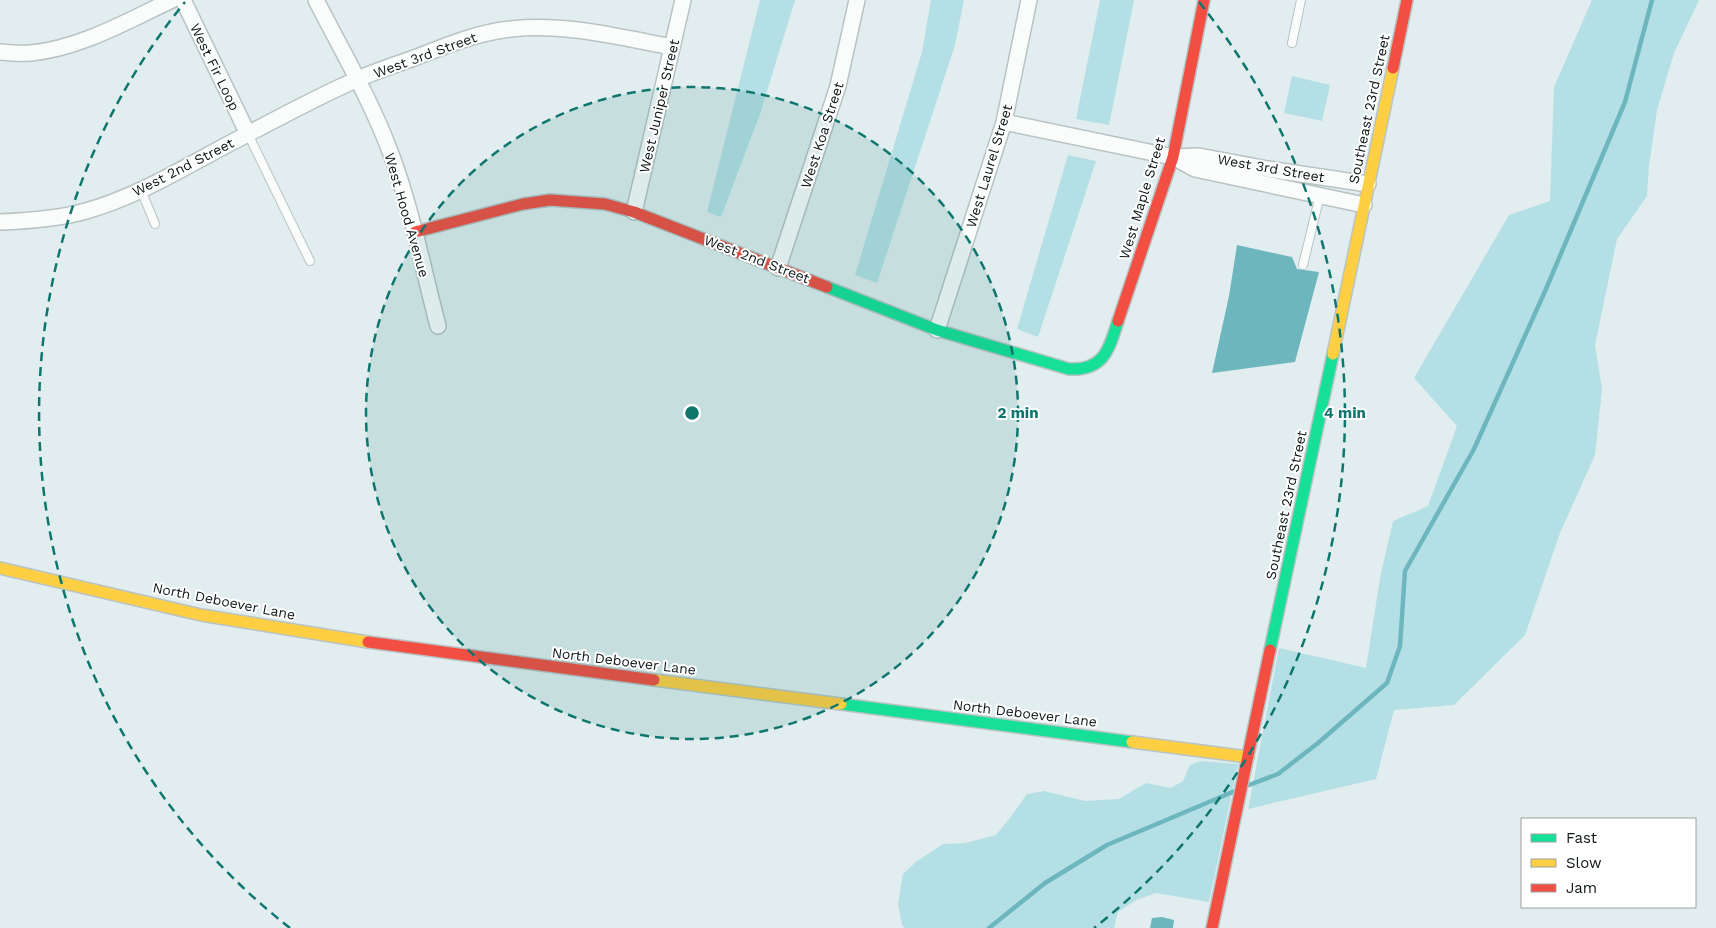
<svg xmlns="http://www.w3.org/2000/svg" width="1716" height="928" viewBox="0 0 1716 928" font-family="'Work Sans',sans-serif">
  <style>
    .green { fill: #b4e0e5 }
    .water { fill: #6eb6be }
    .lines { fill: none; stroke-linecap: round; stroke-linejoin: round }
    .stream { stroke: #6eb6be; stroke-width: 4.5 }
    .lane-casing { stroke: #b9c3c4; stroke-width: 10 }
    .street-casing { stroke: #b9c3c4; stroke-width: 18 }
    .fast-casing { stroke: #b9c3c4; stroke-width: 14 }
    .slow-casing { stroke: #b9c3c4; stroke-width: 14 }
    .jam-casing { stroke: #b9c3c4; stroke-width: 14 }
    .lane { stroke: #fafcfc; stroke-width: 8 }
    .street { stroke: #fafcfc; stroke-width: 15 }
    .fast { stroke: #16e098; stroke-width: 11 }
    .slow { stroke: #ffcf43; stroke-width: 11 }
    .jam { stroke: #f24e42; stroke-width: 11 }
    .ring { fill: none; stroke: #0f766e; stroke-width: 2.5; stroke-dasharray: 9 6 }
    .labels { text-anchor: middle; stroke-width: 4; stroke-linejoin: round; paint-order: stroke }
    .street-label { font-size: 14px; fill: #0d1516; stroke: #fff }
    .centre { fill: #0f766e; stroke: #fff; stroke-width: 2.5 }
    .ring-label { font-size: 15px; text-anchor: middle; font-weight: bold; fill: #0f766e; stroke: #fff; stroke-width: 4; stroke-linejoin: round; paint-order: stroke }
  </style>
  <rect width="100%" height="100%" fill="#e1edee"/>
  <path class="green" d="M760,0H795L760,114L721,217L707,212Z
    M931,0H964L955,45L877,283L855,275L922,52Z
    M1100,0H1134L1109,125L1076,119Z
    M1592,0H1699L1674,53L1657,110L1649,166L1647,196L1617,239L1595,345L1602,389L1595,455L1560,533L1525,635L1454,705L1394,710L1376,779L1248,809L1279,648L1366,668L1380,578L1393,521L1428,506L1457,426L1414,378L1509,215L1550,201L1554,87Z
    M1292,76L1330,85L1322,121L1284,113Z
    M1068,155L1096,161L1038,337L1017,329Z
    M1200,761L1238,764L1209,902L1156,893L1136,900L1118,912L1114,928H905L902,925L898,903L903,874L917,861L943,844L965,843L996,835L1009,819L1027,794L1044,791L1085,801L1119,799L1146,783L1171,788L1183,781L1190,765Z"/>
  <path class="water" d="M1237,245L1292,257L1297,269L1319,272L1295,362L1212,373L1229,296Z
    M1162,917L1174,920L1173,928H1150L1152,918Z"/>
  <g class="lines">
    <path class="stream" d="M1249,785L1278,774L1318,743L1387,683L1400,646L1405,571L1474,449L1546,289L1625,102L1652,0
      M989,928L1045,883L1107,845L1235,791"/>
    <g class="lane-casing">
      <path id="lane" d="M1292,43L1301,0
        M248,134L310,261
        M141,190L155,224
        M1303,265L1320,195"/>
    </g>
    <g class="street-casing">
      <path id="street" d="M183,0L248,134
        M316,0C342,51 371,100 391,154C412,210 423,269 438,326
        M0,52C10,53 21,54 31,53C81,48 127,21 172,0
        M1004,122L1173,157
        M1364,205L1195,169L1173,157L1199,156L1268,169L1368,184
        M634,212L683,0
        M0,222C29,221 58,219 86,211C143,195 194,161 246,135C282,116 321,95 358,79C376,71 395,65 414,58C445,46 478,32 511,29C566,23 619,37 672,47
        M778,268L838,86L857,0
        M937,330L1004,122L1029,0"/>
    </g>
    <g class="fast-casing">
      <path id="fast" d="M827,287L937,330L1069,369C1104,371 1109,349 1118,321
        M1270,650L1333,354
        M841,704L1132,742"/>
    </g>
    <g class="slow-casing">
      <path id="slow" d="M1333,354L1393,68
        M0,568L201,615L368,642
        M654,680L841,704
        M1132,742L1248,757"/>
    </g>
    <g class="jam-casing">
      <path id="jam" d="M1393,68L1407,0
        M415,232L523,204L550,200L605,204L634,212L827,287
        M1118,321L1173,157L1204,0
        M368,642L654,680
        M1212,928L1270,650"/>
    </g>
    <use href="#lane" class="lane"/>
    <use href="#street" class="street"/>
    <use href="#fast" class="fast"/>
    <use href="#slow" class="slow"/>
    <use href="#jam" class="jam"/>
  </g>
  <circle cx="692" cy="413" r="326" fill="#0f766e" fill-opacity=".12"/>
  <g class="ring">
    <circle cx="692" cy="413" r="326"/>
    <path d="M290 928A653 653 0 0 1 185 2M1199 2A653 653 0 0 1 1094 928"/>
  </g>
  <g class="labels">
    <g class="street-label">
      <text transform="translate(425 55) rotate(-20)" y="5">West 3rd Street</text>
      <text transform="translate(215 67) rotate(64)" y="5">West Fir Loop</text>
      <text transform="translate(659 106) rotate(-77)" y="5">West Juniper Street</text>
      <text transform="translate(1369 109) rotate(-78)" y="5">Southeast 23rd Street</text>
      <text transform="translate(822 135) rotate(-72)" y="5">West Koa Street</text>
      <text transform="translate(989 166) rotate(-73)" y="5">West Laurel Street</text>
      <text transform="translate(183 167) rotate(-27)" y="5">West 2nd Street</text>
      <text transform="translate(1271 168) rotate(10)" y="5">West 3rd Street</text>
      <text transform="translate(1142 198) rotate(-73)" y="5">West Maple Street</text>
      <text transform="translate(407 215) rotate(74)" y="5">West Hood Avenue</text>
      <text transform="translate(757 259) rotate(21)" y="5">West 2nd Street</text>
      <text transform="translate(1286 505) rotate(-78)" y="5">Southeast 23rd Street</text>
      <text transform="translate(224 601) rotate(11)" y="5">North Deboever Lane</text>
      <text transform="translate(624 661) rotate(7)" y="5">North Deboever Lane</text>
      <text transform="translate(1025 713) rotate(7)" y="5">North Deboever Lane</text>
    </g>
  </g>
  <circle cx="692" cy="413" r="8" class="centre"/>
  <g class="ring-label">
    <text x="1018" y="418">2 min</text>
    <text x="1345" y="418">4 min</text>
  </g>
  <rect x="1521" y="818" width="175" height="90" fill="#ffffff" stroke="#9ea1a2"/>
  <rect x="1531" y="834" width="25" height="8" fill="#16e098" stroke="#9ea1a2"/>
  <text x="1566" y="843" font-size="15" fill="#0d1516">Fast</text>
  <rect x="1531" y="859" width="25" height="8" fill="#ffcf43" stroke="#9ea1a2"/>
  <text x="1566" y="868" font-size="15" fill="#0d1516">Slow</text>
  <rect x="1531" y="884" width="25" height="8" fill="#f24e42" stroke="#9ea1a2"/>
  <text x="1566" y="893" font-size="15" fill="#0d1516">Jam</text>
</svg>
